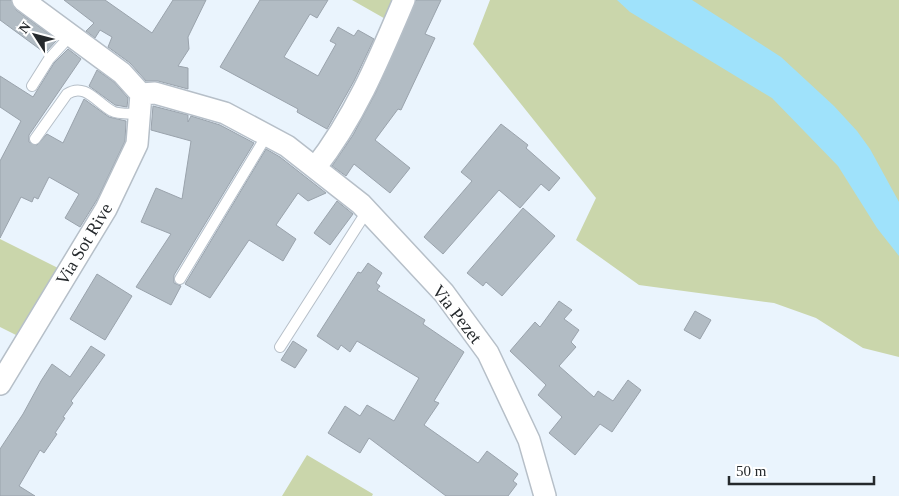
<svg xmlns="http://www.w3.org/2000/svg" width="899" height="496" viewBox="0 0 899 496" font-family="Georgia,serif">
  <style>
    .green { fill: #cad6ab }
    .water { fill: #9fe2fb }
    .building { fill: #b2bcc4; stroke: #9aa3ac }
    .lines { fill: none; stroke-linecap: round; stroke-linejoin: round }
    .service-casing { stroke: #b6bfc8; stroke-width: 12 }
    .minor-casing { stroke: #b6bfc8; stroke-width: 24 }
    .service { stroke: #fff; stroke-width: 10 }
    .minor { stroke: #fff; stroke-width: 21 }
    .labels { text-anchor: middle; stroke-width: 4; stroke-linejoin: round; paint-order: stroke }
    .street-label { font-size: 18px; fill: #25292c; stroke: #fff }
  </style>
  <rect width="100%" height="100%" fill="#eaf4fd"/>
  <path class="green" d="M352,0H397L389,21Z
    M490,0H899V357L863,348L816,318L774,303L639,285L576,240L596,198L473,44Z
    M0,239L58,268L16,335L0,327Z
    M307,455L373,494L372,496H282Z"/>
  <path class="water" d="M617,0H692L781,57L834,106L857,131L870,149L899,202V256L877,228L838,166L772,98L630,12Z"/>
  <path class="building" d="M0,0H11L16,10L57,40L45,53L0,20Z
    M64,0H105L152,33L173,0H206L188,37L189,49L178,66L188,68V89L158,81H146L130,63L108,47L112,37L100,30L95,38L86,31L94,23Z
    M260,0H328L317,18L310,14L284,57L318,76L336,44L330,41L338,27L354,36L358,30L374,39L354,81L327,129L297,112L298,109L220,67Z
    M416,0H441L425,34L435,38L401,110L398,109L375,140L410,168L390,193L354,164L346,176L332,166L353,135L376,92Z
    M68,49L81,59L29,135V142L37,145L47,134L63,143L84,99L109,117L126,121L125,141L98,198L80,227L65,218L79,194L49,177L38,199L34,197L32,202L21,197L0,238V161L21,121L0,107V76L33,97L54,63Z
    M97,70L114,82L128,98L127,107L115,105L89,86Z
    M153,106L188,115V122L191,116L220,125L254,143L174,275V283L181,286L171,305L136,287L171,234L141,222L156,188L182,199L191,141L151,130Z
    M501,124L528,145L526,148L560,178L549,191L541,184L520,208L499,190L443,254L424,237L472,181L461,172Z
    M266,149L280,157L326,193L308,201L298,193L276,225L296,239L283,261L249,240L210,298L185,284Z
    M337,201L353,214L330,245L314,233Z
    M523,208L555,236L502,296L486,282L483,286L467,273Z
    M368,263L382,273L376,283L380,286L377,290L425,320L423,324L464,352L434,401L439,403L424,425L478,463L487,451L518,474L513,481L517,484L508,496H446L369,438L360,453L328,433L345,406L360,416L367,405L394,421L419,378L357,341L350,352L341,345L338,350L317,336L358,272L361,273Z
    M97,274L132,296L105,340L70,319Z
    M559,301L572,310L564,319L579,330L571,342L576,347L559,366L594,397L598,391L613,401L628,380L641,390L612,432L600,424L575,455L549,433L562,417L538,395L546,385L510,351L535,322L540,327Z
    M695,311L711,320L700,339L684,330Z
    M293,341L307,350L295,368L281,360Z
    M91,346L105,355L71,401L73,403L63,417L65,418L55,433L57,434L44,453L40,450L19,486L35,496H0V449L23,414L41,381L52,364L70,377Z"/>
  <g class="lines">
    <g class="service-casing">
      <path id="service" d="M32,86L49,59L71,35
        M35,139L67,94C85,82 97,103 112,111C119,115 132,113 140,114
        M180,279L267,135
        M280,347L367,211"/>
    </g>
    <g class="minor-casing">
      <path id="minor" d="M23,0L122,73L141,94L155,93L225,113L287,146L361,204L444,293L488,353L529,440L545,496
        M315,168C355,117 379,59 404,0
        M0,384L106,209L127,165L137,144L141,94"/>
    </g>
    <use href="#service" class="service"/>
    <use href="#minor" class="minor"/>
  </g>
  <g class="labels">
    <g class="street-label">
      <text transform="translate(84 244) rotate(-59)" y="6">Via Sot Rive</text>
      <text transform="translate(457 314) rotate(52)" y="6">Via Pezet</text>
    </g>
  </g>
  <g transform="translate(35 35) rotate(306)" stroke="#ffffff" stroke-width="4" paint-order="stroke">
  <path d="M0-4L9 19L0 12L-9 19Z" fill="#25292c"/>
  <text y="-8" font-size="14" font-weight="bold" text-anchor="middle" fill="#25292c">N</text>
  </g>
  <path d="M729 476v8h145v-8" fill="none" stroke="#25292c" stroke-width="2.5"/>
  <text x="736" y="476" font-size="15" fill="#25292c" stroke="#ffffff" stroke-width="4" paint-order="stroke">50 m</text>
</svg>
